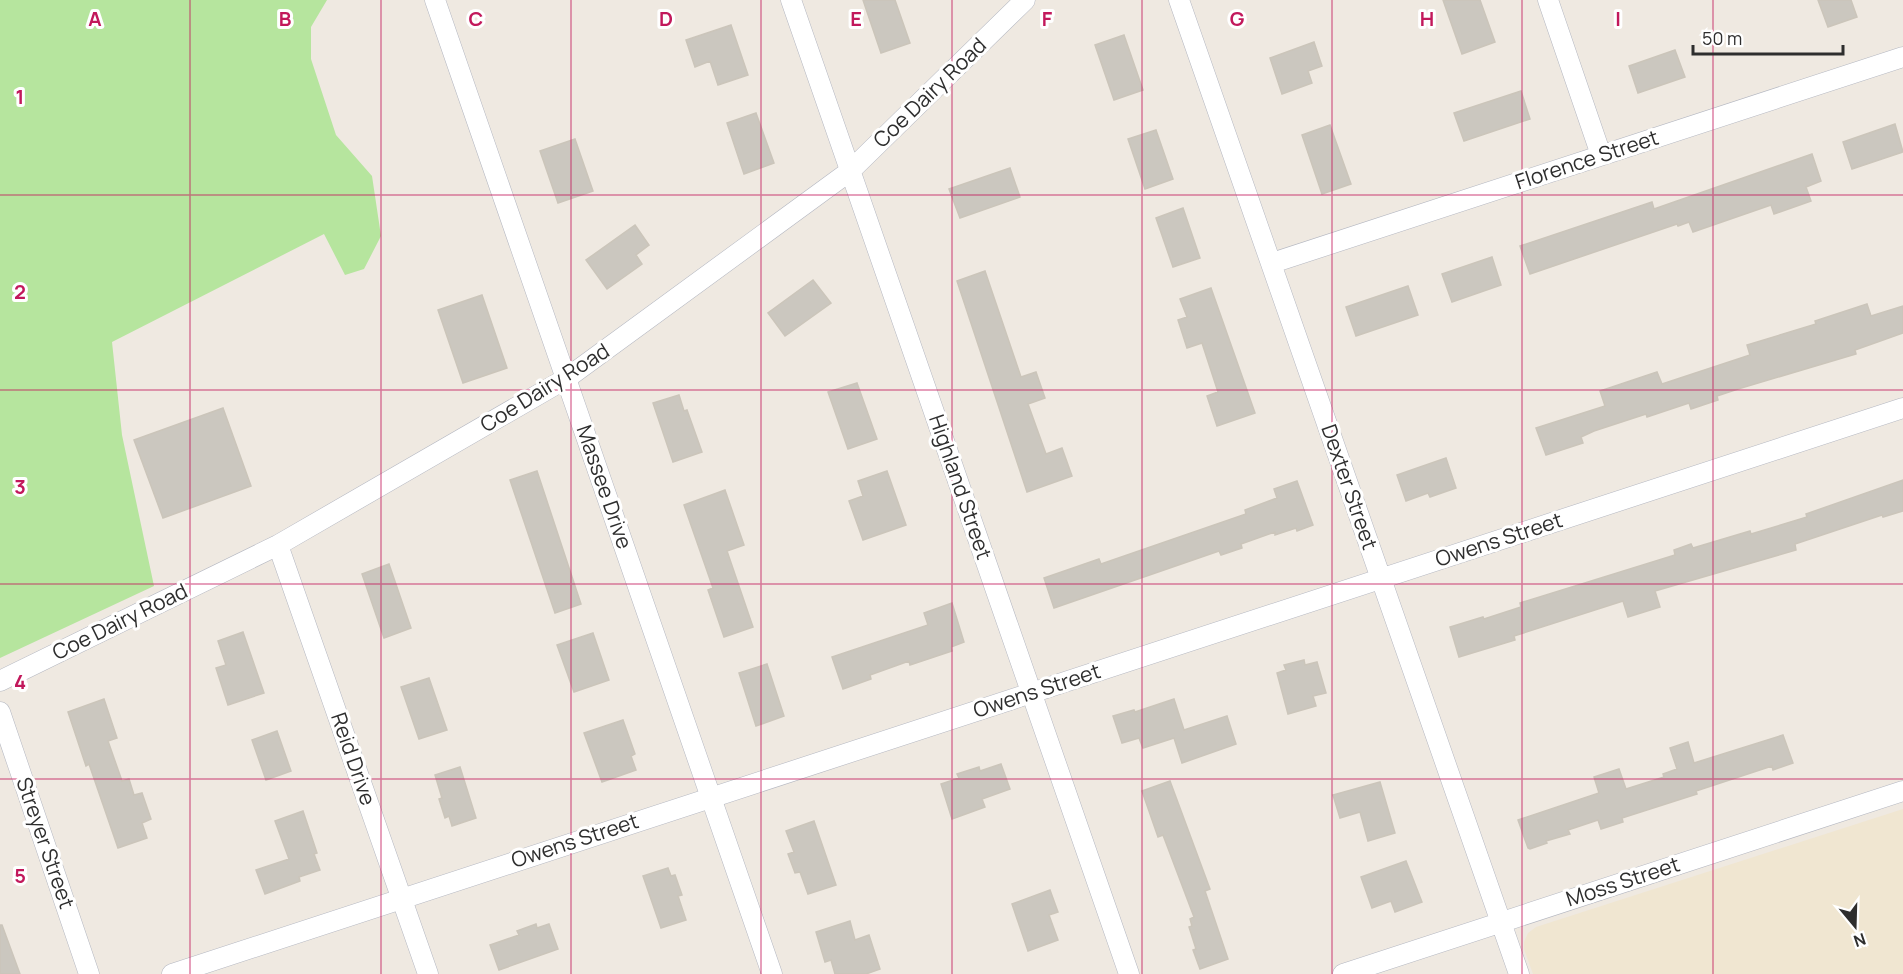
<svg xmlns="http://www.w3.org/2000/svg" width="1903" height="974" viewBox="0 0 1903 974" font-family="Manrope,sans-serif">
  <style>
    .education { fill: #f0e6d1 }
    .green { fill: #b6e59e }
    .building { fill: #cbc7bf; stroke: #cbc5ba; stroke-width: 1.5 }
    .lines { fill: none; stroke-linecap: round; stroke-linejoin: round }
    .street-casing { stroke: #b4b7c1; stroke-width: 21 }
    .street { stroke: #fff; stroke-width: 20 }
    .grid { fill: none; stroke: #c2185b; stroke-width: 1.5; stroke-opacity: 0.55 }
    .labels { text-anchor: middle; stroke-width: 6; stroke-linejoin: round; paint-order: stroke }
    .street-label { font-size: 21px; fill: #2e2e2e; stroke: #fff }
    .grid-label { font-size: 20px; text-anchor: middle; font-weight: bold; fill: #c2185b; stroke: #fff; stroke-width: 6; stroke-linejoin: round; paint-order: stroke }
  </style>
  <rect width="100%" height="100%" fill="#efe9e1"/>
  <path class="education" d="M1903,809V974H1533L1524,949V942L1528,933L1536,927Z"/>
  <path class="green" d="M0,0H327L311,27V59L336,135L372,176L381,236L364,269L345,275L324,234L112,342L122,435L154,586L0,658Z"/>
  <path class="building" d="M863,0H895L910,43L881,53Z
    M1443,0H1480L1495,42L1462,54Z
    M1818,0H1851L1857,17L1828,27Z
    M731,25L748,75L718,85L710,61L695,67L686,40Z
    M1124,35L1143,90L1114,100L1095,45Z
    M1314,42L1322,66L1308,71L1312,83L1282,94L1270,58Z
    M1675,50L1685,77L1638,93L1629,66Z
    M1521,91L1530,119L1464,141L1454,113Z
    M756,113L774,163L744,174L727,123Z
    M1895,124L1903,152L1852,169L1843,142Z
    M1330,125L1351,184L1322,194L1302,135Z
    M1156,130L1173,179L1145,189L1128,139Z
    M575,139L593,191L558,203L540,151Z
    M1812,154L1821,181L1806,187L1811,201L1774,214L1771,205L1693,232L1689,222L1678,226L1677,224L1530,274L1520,246L1652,202L1654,209Z
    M1010,168L1020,197L960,218L949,189Z
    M1183,208L1200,258L1173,267L1156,218Z
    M635,225L649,245L636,255L642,264L607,289L586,260Z
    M1492,257L1501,285L1452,302L1442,274Z
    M985,271L1021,377L1036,372L1045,398L1028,404L1046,454L1062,448L1072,476L1027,492L957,281Z
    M813,280L831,303L785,336L768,313Z
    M1408,286L1418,315L1356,336L1346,307Z
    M1211,288L1255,413L1217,426L1207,396L1218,392L1202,343L1187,348L1178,320L1187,317L1180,299Z
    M482,295L507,368L463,383L438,310Z
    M1867,304L1871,316L1903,306V333L1855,350L1856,354L1738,389L1717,396L1718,400L1691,409L1689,403L1647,417L1646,414L1594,431L1581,437L1583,443L1546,455L1536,428L1605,406L1600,391L1657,372L1662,384L1750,355L1747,345L1816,324L1815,321Z
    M857,383L877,439L848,449L828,392Z
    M679,395L684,411L687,410L702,452L673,462L653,403Z
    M223,408L251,486L163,518L134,440Z
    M1446,458L1456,488L1430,497L1428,493L1406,501L1397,475Z
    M537,471L581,604L555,613L510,480Z
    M887,471L906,525L863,540L849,501L863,496L858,481Z
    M1903,480V511L1883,517L1882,515L1795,544L1796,550L1655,591L1660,607L1628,617L1623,601L1514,636L1515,640L1459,657L1450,627L1483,617L1484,619L1521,607L1520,603L1675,555L1674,550L1691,544L1693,548L1750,531L1751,534L1807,517L1806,514Z
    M1297,481L1313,525L1297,531L1296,528L1275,535V532L1241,544L1242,548L1221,555L1219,551L1054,608L1044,578L1099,559L1101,564L1246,514L1245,510L1277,498L1274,489Z
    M725,490L744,545L727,551L753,627L724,637L708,590L713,588L684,505Z
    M389,564L411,628L384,638L362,574Z
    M952,603L964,642L951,647L952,651L910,665L909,661L870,675L871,679L843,689L832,657L928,625L924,613Z
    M243,632L264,693L228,705L216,668L226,665L218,641Z
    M593,633L609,680L574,692L557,645Z
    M1304,660L1305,665L1317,662L1326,693L1313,696L1316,706L1288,714L1277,673L1286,670L1284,665Z
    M767,664L784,716L756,726L739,673Z
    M429,678L447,730L419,739L401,687Z
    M104,699L117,738L108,741L122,781L129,779L134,795L142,793L151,819L142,823L147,838L118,848L89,764L86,766L68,712Z
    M1174,699L1184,730L1227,716L1236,744L1182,763L1174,738L1143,748L1139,738L1122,743L1113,716L1134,710L1135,712Z
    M623,720L635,754L631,756L636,770L602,782L584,733Z
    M277,731L291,771L266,780L252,740Z
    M1783,735L1793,763L1773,770L1772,766L1696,791L1697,794L1622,818L1623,822L1601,829L1598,820L1568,830L1570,834L1546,841L1547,843L1530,849L1528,848L1518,820L1599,793L1594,777L1619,769L1626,789L1664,777L1663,774L1677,769L1670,748L1688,742L1694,763Z
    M1001,764L1010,789L982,799L985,807L952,819L941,784L959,778L957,774L979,767L980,771Z
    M460,767L476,818L452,826L449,816L445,818L439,799L442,798L435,775Z
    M1170,781L1210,889L1205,891L1228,959L1200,969L1193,950L1196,949L1189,927L1192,926L1190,919L1194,917L1163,835L1158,837L1142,791Z
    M1380,782L1395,833L1368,841L1360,812L1340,818L1333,795Z
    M303,811L317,853L314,854L320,870L299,877L300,881L265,894L256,870L289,859L275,821Z
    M814,821L836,885L808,894L800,872L795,873L788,854L794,852L786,831Z
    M1406,861L1422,902L1395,912L1391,901L1372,908L1361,877Z
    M668,868L671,876L675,875L682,895L678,896L686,920L661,928L643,876Z
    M1050,890L1058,912L1049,915L1058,940L1028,951L1012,904Z
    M850,921L855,940L869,935L880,969L866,974H835L831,960L825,962L816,932Z
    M536,924L537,928L549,924L558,949L499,970L490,945L519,935L517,931Z
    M0,925H2L20,974H0Z"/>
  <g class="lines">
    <g class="street-casing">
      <path id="street" d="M435,0L772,974
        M791,0L1129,974
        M1179,0L1519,974
        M1548,0L1601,155
        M1272,263L1903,57
        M278,545L428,974
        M0,681L278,545L567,378L850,171L1025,0
        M0,712L89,974
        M172,974L1903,408
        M1343,974L1903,791"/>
    </g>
    <use href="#street" class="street"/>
  </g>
  <path class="grid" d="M190,0V974M381,0V974M571,0V974M761,0V974M952,0V974M1142,0V974M1332,0V974M1522,0V974M1713,0V974M0,195H1903M0,390H1903M0,584H1903M0,779H1903"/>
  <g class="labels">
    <g class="street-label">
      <text transform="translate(930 93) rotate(-44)" y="7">Coe Dairy Road</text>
      <text transform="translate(1587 160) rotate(-18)" y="7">Florence Street</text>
      <text transform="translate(545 388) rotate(-32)" y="7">Coe Dairy Road</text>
      <text transform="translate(604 487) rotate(71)" y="7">Massee Drive</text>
      <text transform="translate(960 487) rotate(71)" y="7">Highland Street</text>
      <text transform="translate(1349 487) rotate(71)" y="7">Dexter Street</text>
      <text transform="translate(1499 540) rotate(-18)" y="7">Owens Street</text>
      <text transform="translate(120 622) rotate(-26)" y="7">Coe Dairy Road</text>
      <text transform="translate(1037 691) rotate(-18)" y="7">Owens Street</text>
      <text transform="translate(353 759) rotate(71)" y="7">Reid Drive</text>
      <text transform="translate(575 841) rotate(-18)" y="7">Owens Street</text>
      <text transform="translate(45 843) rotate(71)" y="7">Streyer Street</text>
      <text transform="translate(1623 882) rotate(-18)" y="7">Moss Street</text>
    </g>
  </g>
  <g class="grid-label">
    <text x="95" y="26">A</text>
    <text x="285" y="26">B</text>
    <text x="476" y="26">C</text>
    <text x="666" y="26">D</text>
    <text x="856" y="26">E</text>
    <text x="1047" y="26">F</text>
    <text x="1237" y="26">G</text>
    <text x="1427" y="26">H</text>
    <text x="1618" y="26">I</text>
    <text x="20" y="104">1</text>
    <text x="20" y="299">2</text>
    <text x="20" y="494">3</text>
    <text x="20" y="689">4</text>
    <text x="20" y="883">5</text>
  </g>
  <g transform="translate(1855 926) rotate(161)" stroke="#ffffff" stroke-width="4.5" paint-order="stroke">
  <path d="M0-4.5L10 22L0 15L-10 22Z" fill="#2e2e2e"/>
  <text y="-9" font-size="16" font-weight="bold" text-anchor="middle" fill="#2e2e2e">N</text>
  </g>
  <path d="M1693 45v9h150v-9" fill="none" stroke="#2e2e2e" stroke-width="3"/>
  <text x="1702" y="45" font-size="18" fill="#2e2e2e" stroke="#ffffff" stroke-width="4.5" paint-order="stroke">50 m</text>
</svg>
